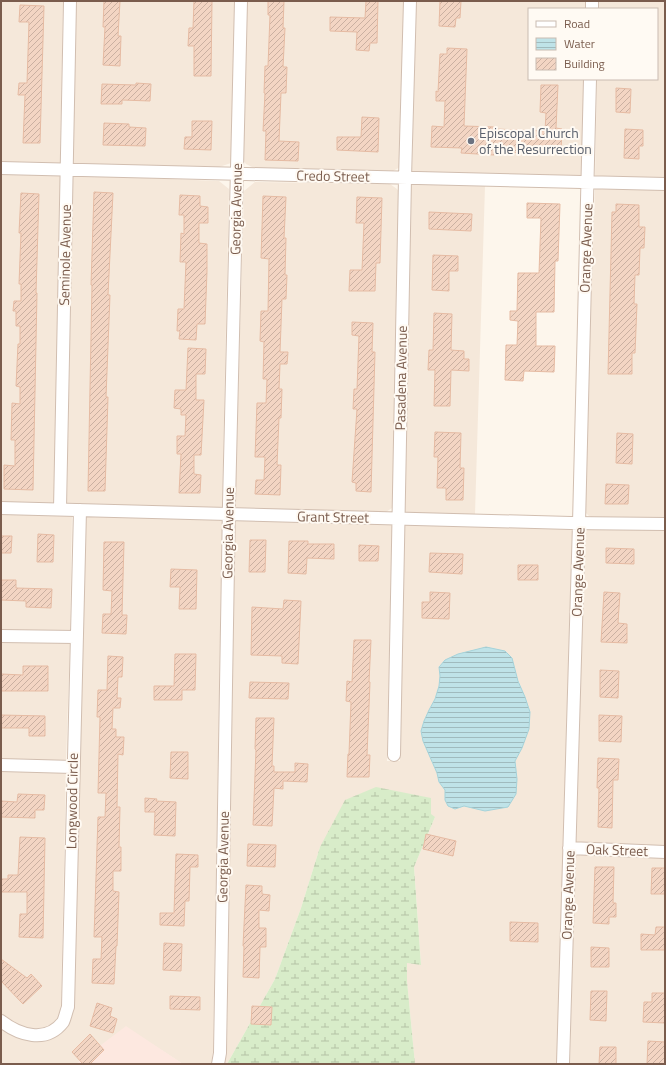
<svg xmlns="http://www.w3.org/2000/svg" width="666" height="1065" viewBox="0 0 666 1065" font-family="'Titillium Web',sans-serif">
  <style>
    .residential { fill: #f5e8da; fill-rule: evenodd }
    .commercial { fill: #fde8e0 }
    .wetland { fill: url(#wetland-marsh) }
    .water { fill: url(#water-rules); stroke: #a5d3da }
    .building { fill: url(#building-hatch); stroke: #e6bba3 }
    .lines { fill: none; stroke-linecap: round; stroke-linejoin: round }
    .minor-casing { stroke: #d1beb0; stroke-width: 14 }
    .minor { stroke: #fff; stroke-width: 12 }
    .worship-dot { fill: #6b7280; stroke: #fffaf3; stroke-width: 1.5 }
    .labels { text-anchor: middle; stroke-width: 4; stroke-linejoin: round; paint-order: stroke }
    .worship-label { font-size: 14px; fill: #5b616d; stroke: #fffaf3; text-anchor: start }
    .street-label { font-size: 14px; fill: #7a5c4d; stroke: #fffaf3 }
  </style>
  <defs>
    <pattern id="wetland-marsh" width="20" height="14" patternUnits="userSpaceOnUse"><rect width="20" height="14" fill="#d8ecc9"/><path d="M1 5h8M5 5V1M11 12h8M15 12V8" fill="none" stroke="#b4c2a5"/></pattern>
    <pattern id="water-rules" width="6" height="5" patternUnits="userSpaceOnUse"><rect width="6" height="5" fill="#bfe3e8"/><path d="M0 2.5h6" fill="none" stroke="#a0bbbe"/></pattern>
    <pattern id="building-hatch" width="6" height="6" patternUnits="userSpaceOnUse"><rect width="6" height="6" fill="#f3d5c3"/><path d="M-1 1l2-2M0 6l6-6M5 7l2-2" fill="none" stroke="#cab0a1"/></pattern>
  </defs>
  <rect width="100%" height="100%" fill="#fdf6ec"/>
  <path class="residential" d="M1,1H63L60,163L1,162Z
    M76,1H235L231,163L219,167L73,164Z
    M247,1H406L402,166L393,171L254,168L246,164L243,160Z
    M416,1H585V9H529V79H584L582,177L412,172Z
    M598,1H665V179L595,177L597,79H657V9H598Z
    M1,174L60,175L54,503L1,502Z
    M73,175L219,181L229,189L222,508L67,504Z
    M255,182L390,184L397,189L401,195L394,503L392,508L386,512L378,514L235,509L244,191Z
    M411,184L485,186L475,514L405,513Z
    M595,189L665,190V519L593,518L589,516L586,513L584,505Z
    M1,514L72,515L70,631L1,630Z
    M85,516L222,520L213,1052L211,1064H183L126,1027L76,1064H1V1028L5,1032L19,1038L34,1041L51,1039L61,1033L69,1025L74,1007L83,643Z
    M235,520L392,524L387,761H400L405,524L572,529L557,1064H415L407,981V963L421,964L414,867L435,817L320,847L301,908L275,979L227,1064H224L227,1054ZM486,647L514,669L525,697L522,748L515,761L517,779L485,811L464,806L445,800V790L439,782L437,773L429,710L435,699L439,686L440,676L439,666L445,660Z
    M585,529L665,530V846L576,842Z
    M1,641L70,643L66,761L1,759Z
    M1,771L66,772L61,1006L58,1018L51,1025L45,1028L34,1030L22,1027L13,1023L1,1013Z
    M575,854L665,857V1064H570Z"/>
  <path class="commercial" d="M126,1026L183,1064H76Z"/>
  <path class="wetland" d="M376,787L431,798V814L435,817L414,867L421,965L407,963V981L415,1064H227L275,979L301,908L320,847L345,800Z"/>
  <path class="water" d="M486,647L505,651L512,658L518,681L525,697L530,712L529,729L522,748L515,761L517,779L516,794L508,807L485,811L464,806L455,809L448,806L445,800V790L439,782L437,773L423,741L421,731L424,721L429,710L435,699L439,686L440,676L439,667L445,660L458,654Z"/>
  <path class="building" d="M104,1H120L118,36H121L120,66L103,65L105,27H103Z
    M194,1H212L211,76H194V46H188L189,28H193Z
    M268,1H284L283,28H285L283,67H287L286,93H281L279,141L299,142L298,161L265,160L266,131H263L265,93H264L265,66H268L270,15H268Z
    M366,1H378L377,43H370L369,51L356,50L357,32L330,31V17L365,18Z
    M440,1H461L460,18H456L455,27L439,26Z
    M20,5L44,6L40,143H23L25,95H18L19,83H27L29,22H19Z
    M447,48L467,49L464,126L495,127V129L545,131L546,113L540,112L541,85H558L556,128L562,129L561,152L528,150V153L494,152V155L461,153L462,148L431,147L432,126L444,127L445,101H436V91L438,92L440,54H447Z
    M136,83L151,84L150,101L122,100V104H101L102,84L136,85Z
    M616,88L631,89L630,113L616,112Z
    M362,117L379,118L378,152L337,150V137H361Z
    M192,121H212L211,150L184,149L185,137H192Z
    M104,123L129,124V127L146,128L145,146L103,145Z
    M625,129L643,130V146H639V159L624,158Z
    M94,192L113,193L108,295H110L106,397H108L105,491H88L92,285H91Z
    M21,193L39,194L36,293H37L33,490L4,489V465L15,466V440H11L12,403L20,404V387L16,386L18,344H20V326H16V311H13L14,301H21V284H19L21,233H19Z
    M180,195L200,196V206L208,207V223H199V243L207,244V271L205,324H197L196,340L179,339L180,331H177L178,309H184L186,262H180L181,233L184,234V215H179Z
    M263,196L286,197L284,238H286L285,275H287L286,299H282L280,352H288L287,364H280L279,389H282L281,418H279L277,465H281L280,495L255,494L256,480H264L265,457H255L257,403H266L267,379H263L264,342L260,341L261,311H268L269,259L261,258Z
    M357,197L382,198L380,263H376L375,291H349L350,270H362L364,223H356Z
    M527,203L560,204L558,261H555L554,312H536V346H555L554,372L524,371L523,381L505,380L506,345H517L518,321L510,320V311H517L518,273H539L541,218H527Z
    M616,204L639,205V227H645L644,248H640L639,275H635L634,304H637L635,353H632V374H608L612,212H616Z
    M429,212L472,214L471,231L429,229Z
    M433,255L458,256V271H449V291L432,290Z
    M434,313L452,314L451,350L464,351V359H469V371L451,370L450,406H434L435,370H428L429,350H433Z
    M352,322L373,323L372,352H375L371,492L356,491V483L352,482L357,409H353L354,389H357L359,336L352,335Z
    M188,348L206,349L205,374H196V400H204L201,455H194V474L201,475L200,493H179L181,454H177V436H185L186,415H181V409L174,408L175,390H186Z
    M435,432L461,433L460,468H464L463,500H446V488H437L438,457H434Z
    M617,433L633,434L632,464L616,463Z
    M606,484L629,485L628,504H605Z
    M38,534L54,535L53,562H37Z
    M1,536H12L11,553H1Z
    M250,540H266L265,572H249Z
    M289,541H308V544H334V559L307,558L306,574L288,573Z
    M104,542H124L122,615H127L126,634L102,633L103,614H111L112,591L103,590Z
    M359,545L379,546L378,561H359Z
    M606,548L634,549V564L606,563Z
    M430,553L463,554L462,574L429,572Z
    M518,565H538V580H518Z
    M171,569L197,570L196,609H179L180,587H170Z
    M1,580H16V588L52,589L51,608L26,607V601L1,600Z
    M430,592L450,593L449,619L422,618V602H430Z
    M604,592L620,593L618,623L627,624V643L601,642Z
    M284,600L301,601L298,664L282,663V656L251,655L252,607L283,609Z
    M354,640H371L369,682H370L367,755H370L369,777H347L348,754H349L351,702L346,701L347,681L352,682Z
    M175,654H196L195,690H182V700H154V686H174Z
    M108,656L123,657L122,677H118L117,698H121L120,708H113L112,729H116V737H124L123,755L118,754L117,807H120L119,847H121V871H113V891L119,892L117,946H116L114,984L92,983L93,959H101L102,937H94L98,817H105L106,793H98L100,717H97L98,690H107Z
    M23,666H48V691H1V674L23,675Z
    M600,670L619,671L618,698L600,697Z
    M250,682L289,683L288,699L249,698Z
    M1,715L45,716V736H29V728H1Z
    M599,715L622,716L621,742L599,741Z
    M256,718H274L272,766H274V772H295V763L308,764L307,782L283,781V789L274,788L272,826L253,825L256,750L255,749Z
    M171,752H188V779L170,778Z
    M598,758L619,759L618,780H613L612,828L598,827L599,788H597Z
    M18,794L45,795L44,810H35V818L1,817V801L17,802Z
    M145,798L157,799L156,801L176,802L175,836L154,835L155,812H145Z
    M426,834L456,841L453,856L423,849Z
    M20,837L45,838L43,938L19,937L20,914H27V892H1V879H8V875H18Z
    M248,844L276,845L275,867L247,866Z
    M176,854L198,855V867H190L189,901H185L184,926L160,925V913H174Z
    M595,867H614L613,903H616V917H609V924L593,923Z
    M652,868H665V894H651Z
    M246,885L262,886V894L270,895L269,911L259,910V928H266V947H260L259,978L243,977L244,946H243Z
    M510,922L538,923V942L510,941Z
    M656,927H665V950H641V934L655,935Z
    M164,943L182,944L181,971L163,970Z
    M591,947L609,948V967H591Z
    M1,959L27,978L31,974L42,986L23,1004L1,981Z
    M591,991H607L606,1021L590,1020Z
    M652,993H665V1023L643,1022L644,1002H652Z
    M170,996L200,997V1010L170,1009Z
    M97,1003L112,1008L110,1016L117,1019L113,1033L90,1026Z
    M252,1006L272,1007L271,1025L251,1024Z
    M90,1034L104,1050L90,1064H83L72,1052Z
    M648,1041L665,1042V1064H647Z
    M600,1047H616V1064H599Z"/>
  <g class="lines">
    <g class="minor-casing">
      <path id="minor" d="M592,9V1
        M1,168L665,184
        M1,508L571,523L665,524
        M60,509L70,1
        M1,636L76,637
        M394,755L405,178L410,1
        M1,765L73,767
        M569,848L665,852
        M1,1021C19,1035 46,1044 63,1022C65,1018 66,1012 68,1007L80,510
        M218,1064L220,1053L229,503L241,1
        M563,1064L579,523L590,79"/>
    </g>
    <use href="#minor" class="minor"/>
  </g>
  <circle class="worship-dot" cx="471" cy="141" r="4"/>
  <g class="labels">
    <g class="worship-label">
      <text x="479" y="138">Episcopal Church<tspan x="479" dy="16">of the Resurrection</tspan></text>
    </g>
    <g class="street-label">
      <text transform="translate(333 176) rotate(1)" y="5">Credo Street</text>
      <text transform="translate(236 209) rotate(-89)" y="5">Georgia Avenue</text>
      <text transform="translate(586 248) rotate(-88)" y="5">Orange Avenue</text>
      <text transform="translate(65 255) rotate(-89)" y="5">Seminole Avenue</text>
      <text transform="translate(401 378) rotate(-89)" y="5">Pasadena Avenue</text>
      <text transform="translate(333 517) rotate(1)" y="5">Grant Street</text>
      <text transform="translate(228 533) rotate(-89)" y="5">Georgia Avenue</text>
      <text transform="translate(578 572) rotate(-88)" y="5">Orange Avenue</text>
      <text transform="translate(72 801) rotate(-89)" y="5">Longwood Circle</text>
      <text transform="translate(617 850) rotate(2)" y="5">Oak Street</text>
      <text transform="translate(223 857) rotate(-89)" y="5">Georgia Avenue</text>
      <text transform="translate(568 895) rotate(-88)" y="5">Orange Avenue</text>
    </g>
  </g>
  <rect width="666" height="1065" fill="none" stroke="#7a5c4d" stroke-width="4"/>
  <rect x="528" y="8" width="130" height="72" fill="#fffaf3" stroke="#cabbb1"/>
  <rect x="536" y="21" width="20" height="6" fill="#ffffff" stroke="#cabbb1"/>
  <text x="564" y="28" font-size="12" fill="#7a5c4d">Road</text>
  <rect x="536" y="38" width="20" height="12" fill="url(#water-rules)" stroke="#cabbb1"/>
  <text x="564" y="48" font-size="12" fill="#7a5c4d">Water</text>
  <rect x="536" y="58" width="20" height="12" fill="url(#building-hatch)" stroke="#cabbb1"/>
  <text x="564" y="68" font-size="12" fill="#7a5c4d">Building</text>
</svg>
